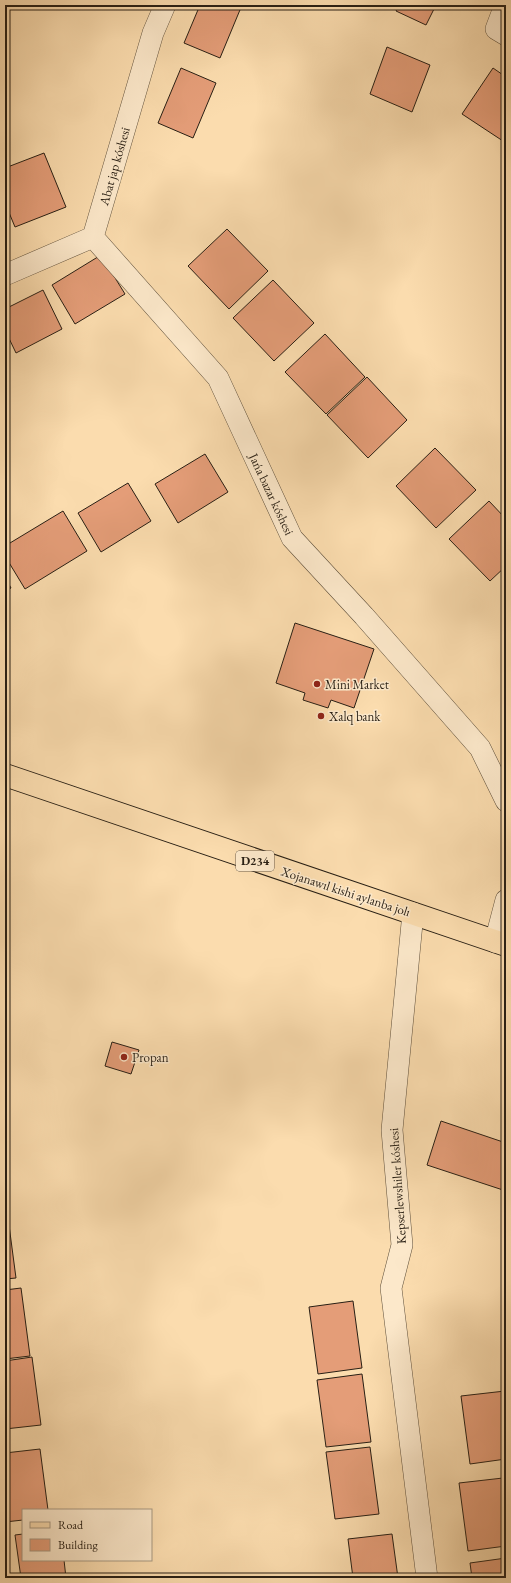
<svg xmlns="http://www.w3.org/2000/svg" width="511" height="1583" viewBox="0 0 511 1583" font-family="'EB Garamond',serif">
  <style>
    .building { fill: #e49d78; stroke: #281f14 }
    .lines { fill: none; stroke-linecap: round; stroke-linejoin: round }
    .minor-casing { stroke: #5d4e3a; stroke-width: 22 }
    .primary-casing { stroke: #281f14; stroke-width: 24 }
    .minor { stroke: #fce8ca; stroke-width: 21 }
    .primary { stroke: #fbdcae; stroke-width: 22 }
    .poi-dot { fill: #8f2418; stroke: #fce8ca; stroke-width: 1.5 }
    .labels { text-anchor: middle; stroke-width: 3; stroke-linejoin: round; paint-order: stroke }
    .shield { fill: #fce8ca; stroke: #685b4b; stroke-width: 1 }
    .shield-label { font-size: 12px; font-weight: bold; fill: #281f14 }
    .street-label { font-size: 13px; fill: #281f14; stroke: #fce8ca }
    .poi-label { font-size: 13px; fill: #281f14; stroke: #fce8ca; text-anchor: start }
  </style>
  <rect width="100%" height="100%" fill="#fbdcae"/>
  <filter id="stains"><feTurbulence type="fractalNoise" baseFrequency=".005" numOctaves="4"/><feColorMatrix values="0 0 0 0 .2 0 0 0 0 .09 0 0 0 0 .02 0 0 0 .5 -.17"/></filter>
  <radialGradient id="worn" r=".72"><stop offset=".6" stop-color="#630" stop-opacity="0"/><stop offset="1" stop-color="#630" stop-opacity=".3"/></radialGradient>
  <path class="building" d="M200,5H242L220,58L184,43Z
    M399,5H436L426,25L396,11Z
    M387,47L430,65L412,112L370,94Z
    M181,68L216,83L193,138L158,123Z
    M493,68L506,77V143L462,114Z
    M44,153L66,207L15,227L5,203V168Z
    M227,229L268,271L229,309L188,266Z
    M101,255L125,294L75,324L52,285Z
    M273,280L314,323L274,361L233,318Z
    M43,290L62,329L16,353L5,330V309Z
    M325,334L365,377L326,414L285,372Z
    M367,377L407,420L368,458L327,415Z
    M435,448L476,490L436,528L396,486Z
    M205,454L228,492L178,523L155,484Z
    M128,483L151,521L101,552L78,513Z
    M489,501L506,519V566L490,581L449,539Z
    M63,511L87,551L25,589L5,556V546Z
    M5,577L11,588L5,591Z
    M295,623L374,649L354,708L331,700L328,708L303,700L305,693L276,683Z
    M112,1042L139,1050L131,1074L105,1066Z
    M441,1121L506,1143V1191L427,1165Z
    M5,1210H7L16,1278L5,1279Z
    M21,1288L30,1356L5,1359V1290Z
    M353,1301L362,1368L318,1374L309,1307Z
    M32,1357L41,1425L5,1429V1361Z
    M362,1374L371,1442L326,1447L317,1380Z
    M505,1391L506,1459L470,1464L461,1396Z
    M370,1447L379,1514L335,1519L326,1452Z
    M40,1449L48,1510H23V1520L5,1522V1453Z
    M503,1478L506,1497V1546L468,1551L459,1483Z
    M23,1534V1560H64L66,1578H21L15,1535Z
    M392,1534L398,1578H353L348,1539Z
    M506,1558V1578H472L470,1563Z"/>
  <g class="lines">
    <g class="minor-casing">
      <path id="minor" d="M505,5L496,29L506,35
        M93,237L218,378L292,538L364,616L480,748L506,801
        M93,237L153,33L165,5
        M5,275L93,237
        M413,913L392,1130L402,1245L391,1288L427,1578
        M495,942L506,900"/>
    </g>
    <g class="primary-casing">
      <path id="primary" d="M5,775L506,945"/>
    </g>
    <use href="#minor" class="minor"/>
    <use href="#primary" class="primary"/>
  </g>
  <g class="poi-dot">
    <circle cx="317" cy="684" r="4"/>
    <circle cx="321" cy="716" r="4"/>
    <circle cx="124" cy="1057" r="4"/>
  </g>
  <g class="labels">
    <rect class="shield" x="236" y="851" width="38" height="20" rx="3"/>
    <g class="shield-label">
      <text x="255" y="865">D234</text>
    </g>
    <g class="street-label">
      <text transform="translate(114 166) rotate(-74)" y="5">Abat jap kóshesi</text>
      <text transform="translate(272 494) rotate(65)" y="5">Jańa bazar kóshesi</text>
      <text transform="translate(346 891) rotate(18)" y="5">Xojanawıl kishi aylanba jolı</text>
      <text transform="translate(397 1186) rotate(-94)" y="5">Kepserlewshiler kóshesi</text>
    </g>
    <g class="poi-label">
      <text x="325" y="689">Mini Market</text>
      <text x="329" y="721">Xalq bank</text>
      <text x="132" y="1062">Propan</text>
    </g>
  </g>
  <rect width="511" height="1583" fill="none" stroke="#fbdcae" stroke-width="20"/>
  <rect x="6" y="6" width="499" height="1571" fill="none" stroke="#281f14" stroke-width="2"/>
  <rect x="10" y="10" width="491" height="1563" fill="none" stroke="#281f14"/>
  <rect x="22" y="1509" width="130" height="52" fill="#fce8ca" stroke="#a79881"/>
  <rect x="30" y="1522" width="20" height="6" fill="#fbdcae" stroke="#a79881"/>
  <text x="58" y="1529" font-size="12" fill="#281f14">Road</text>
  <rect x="30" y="1539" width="20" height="12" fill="#e49d78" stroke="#a79881"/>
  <text x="58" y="1549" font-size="12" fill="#281f14">Building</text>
  <rect width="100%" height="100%" filter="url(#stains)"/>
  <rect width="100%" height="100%" fill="url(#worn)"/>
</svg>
